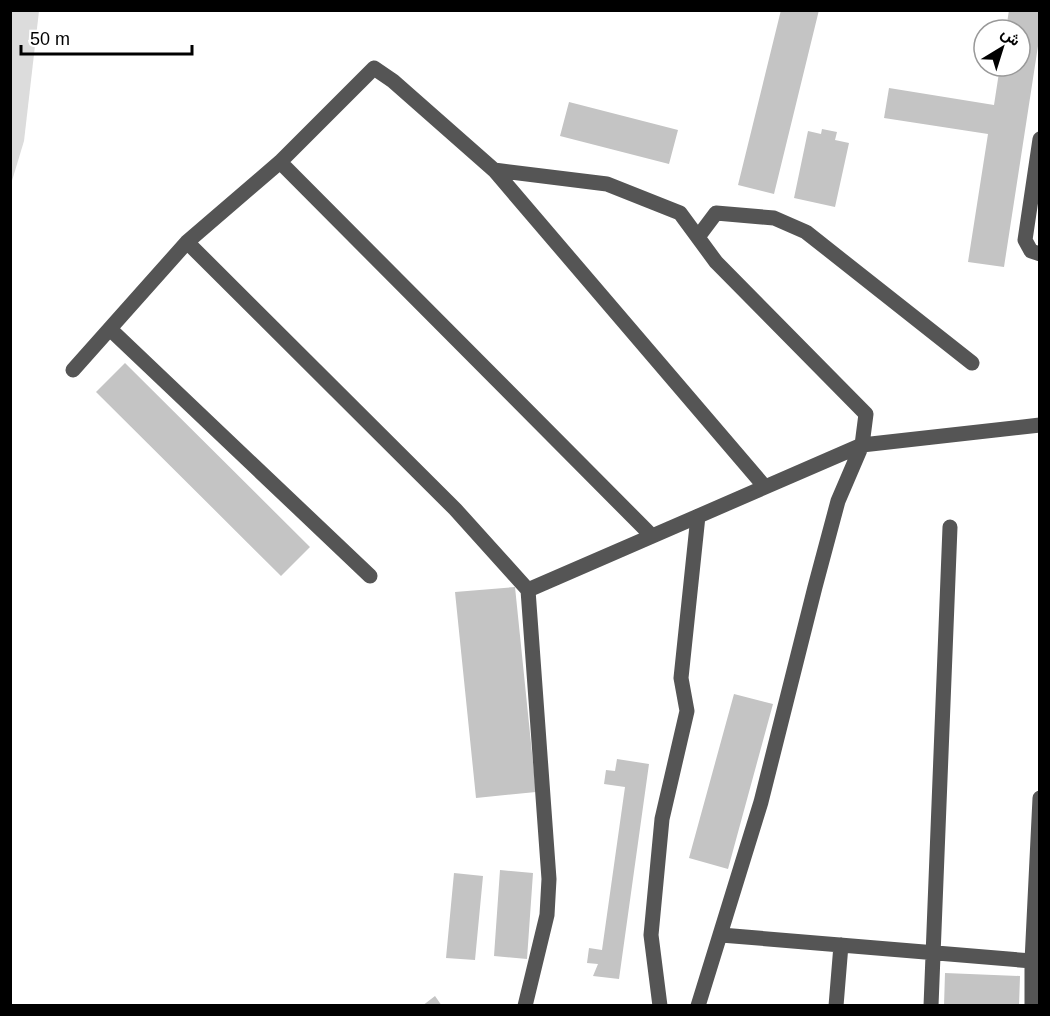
<svg xmlns="http://www.w3.org/2000/svg" width="1050" height="1016" viewBox="0 0 1050 1016" font-family="Arial,Vazirmatn,sans-serif">
  <style>
    .green { fill: #dcdcdc }
    .building { fill: #c4c4c4 }
    .lines { fill: none; stroke-linecap: round; stroke-linejoin: round }
    .minor { stroke: #555; stroke-width: 15 }
  </style>
  <rect width="100%" height="100%" fill="#fff"/>
  <path class="green" d="M11,10L39,11L24,141L11,184Z"/>
  <path class="building" d="M781,10H819L774,194L738,185Z
    M1009,10H1040V33L1004,267L968,262L988,134L884,118L889,88L994,105L1000,66H1020V30H1006Z
    M569,102L678,130L669,164L560,136Z
    M822,129L837,132L835,140L849,143L835,207L794,198L808,131L821,134Z
    M125,363L310,547L281,576L96,392Z
    M515,587L536,792L476,798L455,592Z
    M734,694L773,704L728,869L689,858Z
    M617,759L649,764L619,979L593,976L598,964L587,963L589,948L602,950L625,787L604,784L606,770L615,771Z
    M500,870L533,873L527,959L494,956Z
    M454,873L483,876L475,960L446,958Z
    M945,973L1020,976L1019,1006H944Z
    M435,996L442,1006H422Z"/>
  <g class="lines">
    <path class="minor" d="M1040,139L1025,240L1031,251L1040,254
      M280,162L652,536
      M494,170L765,487
      M698,237L716,213L774,218L806,232L972,363
      M187,242L455,509L528,590L549,879L547,915L525,1006
      M111,330L370,576
      M73,370L187,242L280,162L374,68L393,81L494,170L607,184L680,213L716,262L866,414L862,445L838,501L815,587L761,802L698,1006
      M528,590L862,445L1040,425
      M721,935L1032,961
      M660,1006L651,935L662,819L687,711L681,678L698,516
      M836,1006L841,945
      M931,1006L950,527
      M1032,1006V961L1040,798"/>
  </g>
  <rect width="1050" height="1016" fill="none" stroke="#000000" stroke-width="24"/>
  <g transform="translate(1002 48) rotate(38)"><circle r="28" fill="#ffffff" stroke="#999999" stroke-width="1.5"/>
  <path d="M0-4.5L10 22L0 15L-10 22Z" fill="#000000"/>
  <text y="-9" font-size="16" font-weight="bold" text-anchor="middle" fill="#000000">ش</text>
  </g>
  <path d="M21 45v9h171v-9" fill="none" stroke="#000000" stroke-width="3"/>
  <text x="30" y="45" font-size="18" fill="#000000" stroke="#ffffff" stroke-width="4.5" paint-order="stroke">50 m</text>
</svg>
